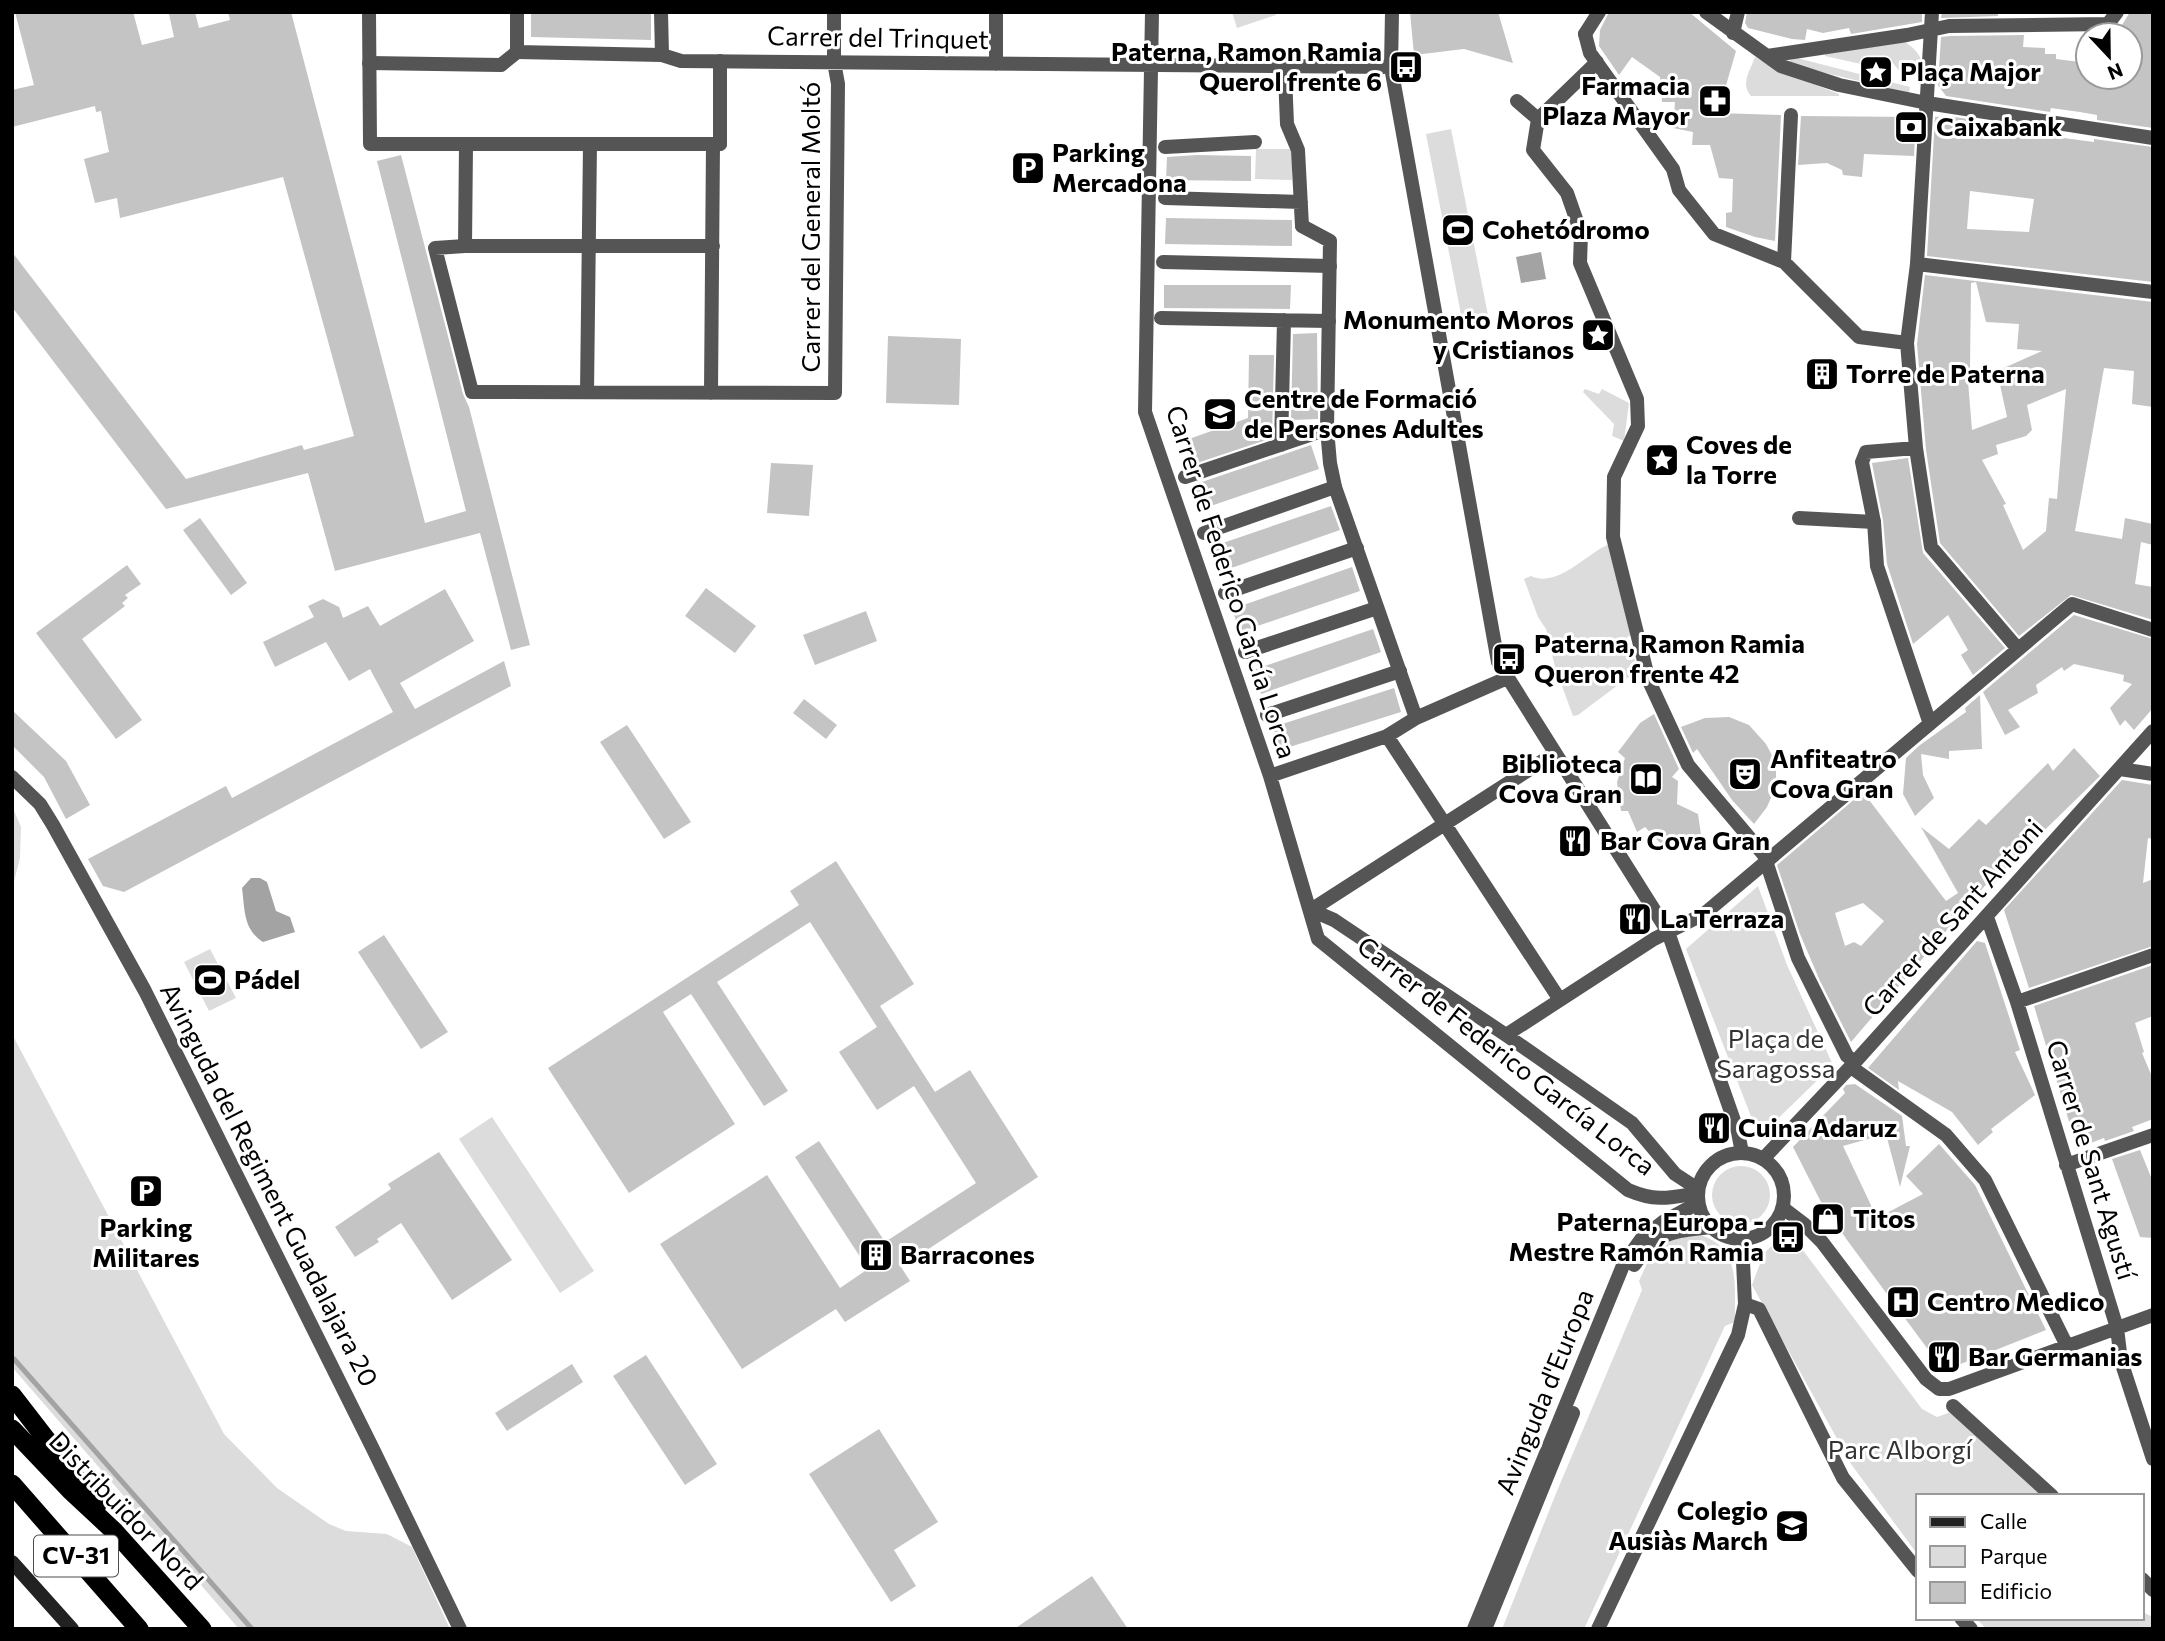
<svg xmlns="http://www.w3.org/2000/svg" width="2165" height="1641" viewBox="0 0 2165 1641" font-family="Commissioner,sans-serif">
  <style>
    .green { fill: #dcdcdc }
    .water { fill: #a3a3a3 }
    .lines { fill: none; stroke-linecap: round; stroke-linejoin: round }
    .stream { stroke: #a3a3a3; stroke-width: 5 }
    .building { fill: #c4c4c4; fill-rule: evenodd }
    .pedestrian { stroke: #555; stroke-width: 14 }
    .minor { stroke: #555; stroke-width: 14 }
    .tertiary { stroke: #555; stroke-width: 14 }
    .secondary { stroke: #222; stroke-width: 14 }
    .trunk { stroke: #000; stroke-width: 19 }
    .labels { text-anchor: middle; stroke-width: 6; stroke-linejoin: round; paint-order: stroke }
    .shield { fill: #fff; stroke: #4c4c4c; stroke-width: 2 }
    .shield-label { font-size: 24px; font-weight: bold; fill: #000 }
    .street-label { font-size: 26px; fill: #000; stroke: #fff }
    .poi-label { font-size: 26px; font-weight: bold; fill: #000; stroke: #fff; text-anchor: start }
    .park-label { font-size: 26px; fill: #333; stroke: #fff }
  </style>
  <rect width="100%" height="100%" fill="#fff"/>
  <path class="green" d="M1232,12H1275L1276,15L1237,28Z
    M1903,41C1919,50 1924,60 1924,78L1901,73L1892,62H1886L1874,67L1825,56L1827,50Z
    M1755,57L1780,71L1839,94V96H1751C1740,84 1750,71 1755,57Z
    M1797,58L1910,87L1909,93L1788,64L1790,60Z
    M1451,129L1490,325L1464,330L1426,134Z
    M1256,149H1292V180L1255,179Z
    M1585,389L1599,394L1602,389L1629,403L1624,441L1612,436L1614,424L1583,392Z
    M1607,545L1610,546L1633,634L1627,637L1638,670L1578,715L1573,716L1555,667L1546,629L1538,617L1524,579L1531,576C1557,588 1584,556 1607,545Z
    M12,806L21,827L20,858L12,889Z
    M1758,886L1787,965L1833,1065L1759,1137L1686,949Z
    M210,949L236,998L209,1011L184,962Z
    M12,1034L224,1434L277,1488L329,1524L346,1531L387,1534L412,1547L450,1629H239L12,1367Z
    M492,1117L594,1271L560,1293L459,1139Z
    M1712 1195a29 29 0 1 1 58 0a29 29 0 1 1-58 0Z
    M1700,1235C1742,1248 1734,1286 1735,1322L1725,1326L1584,1629H1502L1557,1491L1642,1290L1639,1281C1656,1243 1658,1241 1700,1235Z
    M1777,1241H1796L1922,1409L1937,1417L1951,1412L2044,1496H1918V1555L1851,1464L1752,1285L1764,1253Z
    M2142,1612L2153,1617V1629H1987L1975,1618H2142Z"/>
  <path class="water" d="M1541,252L1546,279L1521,283L1516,257Z
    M251,878H260L267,882L276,911L290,917L295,932L263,942C243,929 245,910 242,888Z"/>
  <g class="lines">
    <path class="stream" d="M14,1359L252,1629"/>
  </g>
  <path class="building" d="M15,12H133L142,45L174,37L169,14L177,12H195L199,28L230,20L228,12H291L425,523L466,511L377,161L401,155L463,394L469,407L530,645L511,650L480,533L335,571L308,473L166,509L12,307V252L186,479L302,445L304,450L354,436L283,177L120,218L117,198L95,203L84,159L109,152L101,111L96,112L95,106L12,127V90L34,85Z
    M531,12H651V40L531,37Z
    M1410,12H1498L1513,63L1464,49L1414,55Z
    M1609,12H1689L1736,51L1718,113L1781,115L1775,241L1755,237L1726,227V213L1732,212L1733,179L1719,178L1710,145H1692L1693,132L1673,128L1675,102H1662L1660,77L1632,57L1619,75L1599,46L1600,30Z
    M1747,12H1922V22L1851,34L1849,28L1823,33L1807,29L1805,40L1792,39L1748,28L1745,23Z
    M1942,12H1998V16L1941,18Z
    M2130,12H2153V128L2097,120V115L2080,112L2051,108L2050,112L1946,96L1938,85L1941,37L1950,36L2024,35L2023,47L2045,48V54H2056V59L2088,63V77H2130V35H2116Z
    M1801,116L1916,117L1914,156L1864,154L1862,177L1843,175L1842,170L1827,163L1798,165Z
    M1948,116L2048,131V136L2094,142V139L2153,147V282L1927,256L1935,117ZM1970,191L2034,199L2029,232L1967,229Z
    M1197,155L1251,156V181L1166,180L1167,157Z
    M1166,218L1292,220V246L1165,244Z
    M1925,275L2153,302V407L2132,404L2134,371L2104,368L2075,531L2122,539L2125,518L2153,524V545L2141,542L2135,584L2153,587V620L2071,595L2019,636L1940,543L1926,450L1917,344ZM1976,282L1986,322L2019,324L2017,349L2042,351L1997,371L2007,417L1972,430L1967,369L1970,368L1971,283ZM2066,389L2057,499L2049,498L2046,531L2023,550L2003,505L2006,504L1982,460L1998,454L1996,445L2026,436L2032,430L2027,405Z
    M1164,285H1291L1290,309L1164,308Z
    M1317,333L1318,419L1291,420L1293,334Z
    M888,336L961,339L959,405L886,403Z
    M1249,355H1274L1272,438L1197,463L1189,439L1248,418Z
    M1806 374a16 16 0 1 1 32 0a16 16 0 1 1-32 0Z
    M1311,445L1319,469L1199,510L1190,486Z
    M1908,458L1923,553L2005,648L1973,675L1961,655L1968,650L1948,615L1913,644L1887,564L1883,520L1872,463Z
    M771,463L813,465L809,516L767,513Z
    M1331,506L1340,530L1220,572L1211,547Z
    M200,518L247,583L231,595L183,530Z
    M127,565L141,584L125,595L128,598L122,603L125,606L82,639L142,720L116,739L36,633Z
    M1352,567L1360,591L1240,632L1232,609Z
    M706,588L756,626L735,653L685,616Z
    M445,589L474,641L400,683L415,709L504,661L511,686L124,892L103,886L88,859L226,786L232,798L393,712L370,669L349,681L326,642L275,667L263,642L314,617L308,606L323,599L339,607L343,618L368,606L380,626Z
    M866,611L877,641L815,665L803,635Z
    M2074,615L2153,639V708L2134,730L2125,720L2120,726L2110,708L2132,684L2123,681L2124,675L2074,664L2064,671L2062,667L2036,685L2038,693L2008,710L2020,727L2005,735L1983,692Z
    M1373,629L1381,652L1261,694L1253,670Z
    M1394,688L1401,712L1280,750L1273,727Z
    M1980,695L1982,749L1949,751V759L1921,754L1923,775L1934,798L1915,816L1903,794L1906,758L1920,745L1966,712L1965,708Z
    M804,699L837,725L826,739L793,713Z
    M12,710L66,761L90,805L66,819L44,777L12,745Z
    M1654,714L1679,769L1672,777L1678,781L1677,804L1698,814L1703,848L1671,841L1663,846L1645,827L1637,832L1628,811H1621L1617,782L1625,758L1618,752L1640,723Z
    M1729,717L1749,725L1766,744L1776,763V786L1767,807L1754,824L1732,800L1697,749L1693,753L1681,727L1705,718Z
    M627,725L691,822L664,839L600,742Z
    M2074,748L2100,776L2007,867L1994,884L1989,881L1851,1042L1820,981L1800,934L1777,865L1863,792L1946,901L1958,893L1921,827L1949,849L1979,819L1986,825L2048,763L2053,771ZM1863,903L1884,921L1861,946L1854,942L1845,946L1835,913Z
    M2122,780L2153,785V839L2148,838L2143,883L2153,879V946L2029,988L2004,910Z
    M836,861L914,984L880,1006L935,1092L970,1070L1038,1177L901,1267L910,1281L845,1322L836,1309L742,1369L660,1244L767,1175L840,1288L868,1269L795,1157L819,1141L885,1242L976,1183L914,1086L877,1110L839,1052L877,1027L810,922L717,982L788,1091L764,1106L691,994L663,1012L735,1124L629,1193L548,1068L799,905L790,891Z
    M384,935L448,1032L421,1049L358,952Z
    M1977,941L1985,943L2020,1050L2015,1052L2035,1095L1991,1129L1993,1132L1978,1145L1952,1112L1898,1081L1899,1090L1868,1068Z
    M2153,965V1016L2135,1023L2144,1052L2142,1053L2153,1079V1119L2132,1127L2134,1131L2105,1141L2104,1138L2077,1148L2034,1006Z
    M1855,1084L1902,1116L1906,1146H1910L1900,1187L1886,1134L1843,1146L1877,1218L1923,1194L1906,1176L1939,1144L1975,1185L2046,1330L1953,1367L1938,1363L1847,1240L1821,1202L1793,1147L1845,1093L1843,1089L1846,1085Z
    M2140,1150L2153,1182V1238L2140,1237L2112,1159Z
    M439,1152L512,1260L452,1300L401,1223L377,1239L379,1242L355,1257L335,1227L391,1189L388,1184Z
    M646,1355L717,1464L685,1485L613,1376Z
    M572,1364L583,1382L507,1431L495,1413Z
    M879,1429L938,1522L894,1550L916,1586L891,1602L809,1474Z
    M1092,1576L1128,1629H1014Z"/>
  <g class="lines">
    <path class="pedestrian" d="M1706,12L1781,66L1839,85L1927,103L2153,138
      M1733,33L1738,12
      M1585,34L1599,12
      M1767,56L1907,35L1949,26L2108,24L2117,12
      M720,61V144
      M369,63L501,65L517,52
      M1285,75L1287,124L1298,150L1302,226
      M1517,101L1538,119
      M1538,119L1533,150L1567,193L1581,233L1580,263L1637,399L1638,426L1614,477L1613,537L1649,681L1688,765L1764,855L1798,958L1847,1056L1855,1062
      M1538,119L1597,62
      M1165,147L1255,142
      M1165,198L1301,202
      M1163,262L1330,266
      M1917,264L1932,12
      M1161,318L1329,321
      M1281,445L1284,320
      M1185,477L1327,429
      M1799,518L1874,522
      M1204,533L1335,487
      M1225,593L1357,548
      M1245,652L1377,608
      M1267,715L1400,671
      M1745,1304L1759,1309L1843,1478L1918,1571
      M1953,1406L2052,1496
      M2142,1579L2153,1590
      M1961,1618L1971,1629"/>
    <path class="minor" d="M369,12L370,144H720
      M517,12V52L662,55L681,61L1391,67
      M661,12L662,55
      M1152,12L1145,412L1270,776L1318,939L1628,1190C1656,1202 1669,1198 1698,1193
      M1392,12L1391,67L1498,662L1668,932L1738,1132L1742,1153
      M1585,34L1590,53L1673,169L1679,190L1714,234L1784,262L1859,337L1907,343
      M996,64V12
      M466,145L465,246L435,248L472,392L835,393L838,84L834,62V12
      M1302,226L1330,241L1327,429L1330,463L1335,487L1416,718
      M465,246H713
      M1784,262L1791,115
      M587,392L590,144
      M711,393L713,144
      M1916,448L1866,452L1862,462L1874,522L1877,566L1930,724
      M2018,649L1931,547L1916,448L1907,343L1917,264L2153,292
      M1387,736L1560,1000
      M2120,769L2153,774
      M1270,776L1387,736L1416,718L1507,678
      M1311,910L1334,920L1506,1035L1632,1123L1675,1174L1698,1189
      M1311,910L1555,753
      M1987,917L2017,1002L2117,1328L2121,1361L2153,1459
      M2017,1002L2153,955
      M1506,1035L1654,939L1704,914L2072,604L2153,630
      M1851,1067L1946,1135L1985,1180L2067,1346
      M1763,1159L1855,1062L2153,731
      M2066,1165L2153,1135
      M1783,1208L1804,1224L1822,1242L1926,1379L1939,1389H1949L2153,1315
      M1598,1629L1738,1335L1745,1304L1742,1240"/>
    <path class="tertiary" d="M12,777L40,804L53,825L145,991L373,1449L460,1629
      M1698 1196a43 43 0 1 1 86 0a43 43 0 1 1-86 0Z
      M1634,1265C1660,1230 1670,1232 1711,1227
      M1474,1629L1624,1263L1642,1238L1663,1222L1698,1203
      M1485,1629L1573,1413"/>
    <path class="secondary" d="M12,1562L72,1629"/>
    <path class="trunk" d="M12,1395L97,1505
      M12,1429L70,1490L115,1532L202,1629
      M12,1484L139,1629"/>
  </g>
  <defs>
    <g id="bus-square" transform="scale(1.75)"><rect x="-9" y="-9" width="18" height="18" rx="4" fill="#000" stroke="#fff"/><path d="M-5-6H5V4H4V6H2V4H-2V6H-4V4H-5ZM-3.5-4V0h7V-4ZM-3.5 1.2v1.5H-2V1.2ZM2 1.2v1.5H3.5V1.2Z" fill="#fff"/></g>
    <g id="sight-square" transform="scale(1.75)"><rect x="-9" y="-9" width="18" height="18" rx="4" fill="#000" stroke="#fff"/><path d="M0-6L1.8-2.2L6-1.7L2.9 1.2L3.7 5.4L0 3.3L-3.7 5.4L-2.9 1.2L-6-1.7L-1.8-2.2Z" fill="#fff"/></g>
    <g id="pharmacy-square" transform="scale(1.75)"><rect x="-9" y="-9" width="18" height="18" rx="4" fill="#000" stroke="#fff"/><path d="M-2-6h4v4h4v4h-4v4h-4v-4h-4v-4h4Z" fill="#fff"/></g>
    <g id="bank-square" transform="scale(1.75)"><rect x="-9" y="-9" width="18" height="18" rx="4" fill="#000" stroke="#fff"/><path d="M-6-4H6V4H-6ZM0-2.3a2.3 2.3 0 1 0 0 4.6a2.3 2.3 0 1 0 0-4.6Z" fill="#fff"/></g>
    <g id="parking-square" transform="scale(1.75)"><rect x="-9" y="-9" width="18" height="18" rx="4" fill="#000" stroke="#fff"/><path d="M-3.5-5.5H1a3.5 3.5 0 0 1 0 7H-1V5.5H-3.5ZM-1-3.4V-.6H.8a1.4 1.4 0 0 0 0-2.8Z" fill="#fff"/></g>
    <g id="stadium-square" transform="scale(1.75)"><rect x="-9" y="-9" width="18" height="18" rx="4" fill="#000" stroke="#fff"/><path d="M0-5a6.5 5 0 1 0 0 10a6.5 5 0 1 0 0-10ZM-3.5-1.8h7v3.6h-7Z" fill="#fff"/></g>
    <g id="building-square" transform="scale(1.75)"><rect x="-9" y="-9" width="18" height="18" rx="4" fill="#000" stroke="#fff"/><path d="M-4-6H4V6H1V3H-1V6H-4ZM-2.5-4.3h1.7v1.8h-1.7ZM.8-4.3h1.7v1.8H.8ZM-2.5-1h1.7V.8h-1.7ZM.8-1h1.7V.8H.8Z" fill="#fff"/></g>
    <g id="school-square" transform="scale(1.75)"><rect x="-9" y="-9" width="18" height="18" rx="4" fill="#000" stroke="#fff"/><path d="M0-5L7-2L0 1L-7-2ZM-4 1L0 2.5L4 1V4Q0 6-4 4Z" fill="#fff"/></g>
    <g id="theatre-square" transform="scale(1.75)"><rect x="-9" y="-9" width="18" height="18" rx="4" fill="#000" stroke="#fff"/><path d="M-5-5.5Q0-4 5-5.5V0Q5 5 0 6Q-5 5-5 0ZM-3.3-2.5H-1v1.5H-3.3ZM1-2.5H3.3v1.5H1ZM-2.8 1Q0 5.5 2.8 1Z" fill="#fff"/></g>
    <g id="library-square" transform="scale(1.75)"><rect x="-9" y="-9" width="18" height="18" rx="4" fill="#000" stroke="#fff"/><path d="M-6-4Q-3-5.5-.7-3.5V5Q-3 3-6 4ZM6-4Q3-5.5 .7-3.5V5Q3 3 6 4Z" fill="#fff"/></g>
    <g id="restaurant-square" transform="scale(1.75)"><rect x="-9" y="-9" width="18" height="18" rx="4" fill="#000" stroke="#fff"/><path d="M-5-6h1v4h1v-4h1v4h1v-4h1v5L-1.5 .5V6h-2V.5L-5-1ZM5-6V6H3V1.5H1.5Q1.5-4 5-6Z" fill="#fff"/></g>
    <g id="shop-square" transform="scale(1.75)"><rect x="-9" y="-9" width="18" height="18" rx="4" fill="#000" stroke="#fff"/><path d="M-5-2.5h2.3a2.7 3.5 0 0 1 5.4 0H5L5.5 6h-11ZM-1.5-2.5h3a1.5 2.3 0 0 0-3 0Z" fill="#fff"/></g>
    <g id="hospital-square" transform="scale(1.75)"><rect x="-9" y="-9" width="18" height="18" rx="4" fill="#000" stroke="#fff"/><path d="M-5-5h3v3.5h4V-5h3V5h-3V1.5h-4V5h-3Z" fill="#fff"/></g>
  </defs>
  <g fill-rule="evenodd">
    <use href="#bus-square" x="1406" y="67"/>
    <use href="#sight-square" x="1876" y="72"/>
    <use href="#pharmacy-square" x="1715" y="101"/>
    <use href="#bank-square" x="1911" y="127"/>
    <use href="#parking-square" x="1028" y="168"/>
    <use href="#stadium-square" x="1458" y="230"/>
    <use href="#sight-square" x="1598" y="335"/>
    <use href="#building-square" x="1822" y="374"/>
    <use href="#school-square" x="1220" y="414"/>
    <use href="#sight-square" x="1662" y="460"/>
    <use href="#bus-square" x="1509" y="659"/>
    <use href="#theatre-square" x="1745" y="774"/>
    <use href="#library-square" x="1646" y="779"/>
    <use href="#restaurant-square" x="1575" y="841"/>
    <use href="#restaurant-square" x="1635" y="919"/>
    <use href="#stadium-square" x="210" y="980"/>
    <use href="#restaurant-square" x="1714" y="1128"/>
    <use href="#parking-square" x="146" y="1191"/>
    <use href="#shop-square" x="1828" y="1219"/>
    <use href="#bus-square" x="1788" y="1237"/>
    <use href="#building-square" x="876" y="1255"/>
    <use href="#hospital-square" x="1903" y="1302"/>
    <use href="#restaurant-square" x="1944" y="1357"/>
    <use href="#school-square" x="1792" y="1526"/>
  </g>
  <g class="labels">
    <rect class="shield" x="34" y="1535.5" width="84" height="41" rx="5"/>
    <g class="shield-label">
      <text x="76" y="1564">CV-31</text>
    </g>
    <g class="street-label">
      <text transform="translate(878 38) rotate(1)" y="9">Carrer del Trinquet</text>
      <text transform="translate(811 227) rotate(-90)" y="9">Carrer del General Moltó</text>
      <text transform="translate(1231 582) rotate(72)" y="9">Carrer de Federico García Lorca</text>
      <text transform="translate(1953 918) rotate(-48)" y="9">Carrer de Sant Antoni</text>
      <text transform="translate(1506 1056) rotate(38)" y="9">Carrer de Federico García Lorca</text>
      <text transform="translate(2091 1160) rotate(73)" y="9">Carrer de Sant Agustí</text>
      <text transform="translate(269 1185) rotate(63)" y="9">Avinguda del Regiment Guadalajara 20</text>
      <text transform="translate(1545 1392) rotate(-68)" y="9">Avinguda d'Europa</text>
      <text transform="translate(126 1511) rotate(46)" y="9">Distribuïdor Nord</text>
    </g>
    <g class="poi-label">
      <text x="1382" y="61" text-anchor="end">Paterna, Ramon Ramia<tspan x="1382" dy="30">Querol frente 6</tspan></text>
      <text x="1900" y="81">Plaça Major</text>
      <text x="1690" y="95" text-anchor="end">Farmacia<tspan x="1690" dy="30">Plaza Mayor</tspan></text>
      <text x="1936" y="136">Caixabank</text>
      <text x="1052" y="162">Parking<tspan x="1052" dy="30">Mercadona</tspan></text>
      <text x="1482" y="239">Cohetódromo</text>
      <text x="1574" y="329" text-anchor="end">Monumento Moros<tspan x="1574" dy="30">y Cristianos</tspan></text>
      <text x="1846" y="383">Torre de Paterna</text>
      <text x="1244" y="408">Centre de Formació<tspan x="1244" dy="30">de Persones Adultes</tspan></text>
      <text x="1686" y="454">Coves de<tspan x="1686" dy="30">la Torre</tspan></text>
      <text x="1534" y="653">Paterna, Ramon Ramia<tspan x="1534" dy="30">Queron frente 42</tspan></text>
      <text x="1770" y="768">Anfiteatro<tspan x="1770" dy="30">Cova Gran</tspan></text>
      <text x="1622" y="773" text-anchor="end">Biblioteca<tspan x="1622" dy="30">Cova Gran</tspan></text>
      <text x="1600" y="850">Bar Cova Gran</text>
      <text x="1660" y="928">La Terraza</text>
      <text x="234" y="989">Pádel</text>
      <text x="1738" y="1137">Cuina Adaruz</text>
      <text x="1853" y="1228">Titos</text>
      <text x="1764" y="1231" text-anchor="end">Paterna, Europa -<tspan x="1764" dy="30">Mestre Ramón Ramia</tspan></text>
      <text x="146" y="1237" text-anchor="middle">Parking<tspan x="146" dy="30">Militares</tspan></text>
      <text x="900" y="1264">Barracones</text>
      <text x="1927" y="1311">Centro Medico</text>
      <text x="1968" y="1366">Bar Germanias</text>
      <text x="1768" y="1520" text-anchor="end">Colegio<tspan x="1768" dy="30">Ausiàs March</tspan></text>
    </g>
    <g class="park-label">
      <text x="1776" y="1048">Plaça de<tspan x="1776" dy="30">Saragossa</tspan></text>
      <text x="1900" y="1459">Parc Alborgí</text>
    </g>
  </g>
  <rect width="2165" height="1641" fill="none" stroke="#000000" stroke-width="28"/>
  <rect x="1916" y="1494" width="228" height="126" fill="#ffffff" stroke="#999999" stroke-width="2"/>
  <rect x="1930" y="1517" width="35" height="10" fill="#222222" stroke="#999999" stroke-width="2"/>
  <text x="1980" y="1529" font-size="21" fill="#000000">Calle</text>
  <rect x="1930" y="1546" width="35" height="21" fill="#dcdcdc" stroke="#999999" stroke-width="2"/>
  <text x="1980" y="1564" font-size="21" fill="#000000">Parque</text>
  <rect x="1930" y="1582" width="35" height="21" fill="#c4c4c4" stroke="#999999" stroke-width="2"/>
  <text x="1980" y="1599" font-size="21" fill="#000000">Edificio</text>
  <g transform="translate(2109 56) rotate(158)"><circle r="33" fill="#ffffff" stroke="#999999" stroke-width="2"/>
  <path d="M0-5L12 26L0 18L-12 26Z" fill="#000000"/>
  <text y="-10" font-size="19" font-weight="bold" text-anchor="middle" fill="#000000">N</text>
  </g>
</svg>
